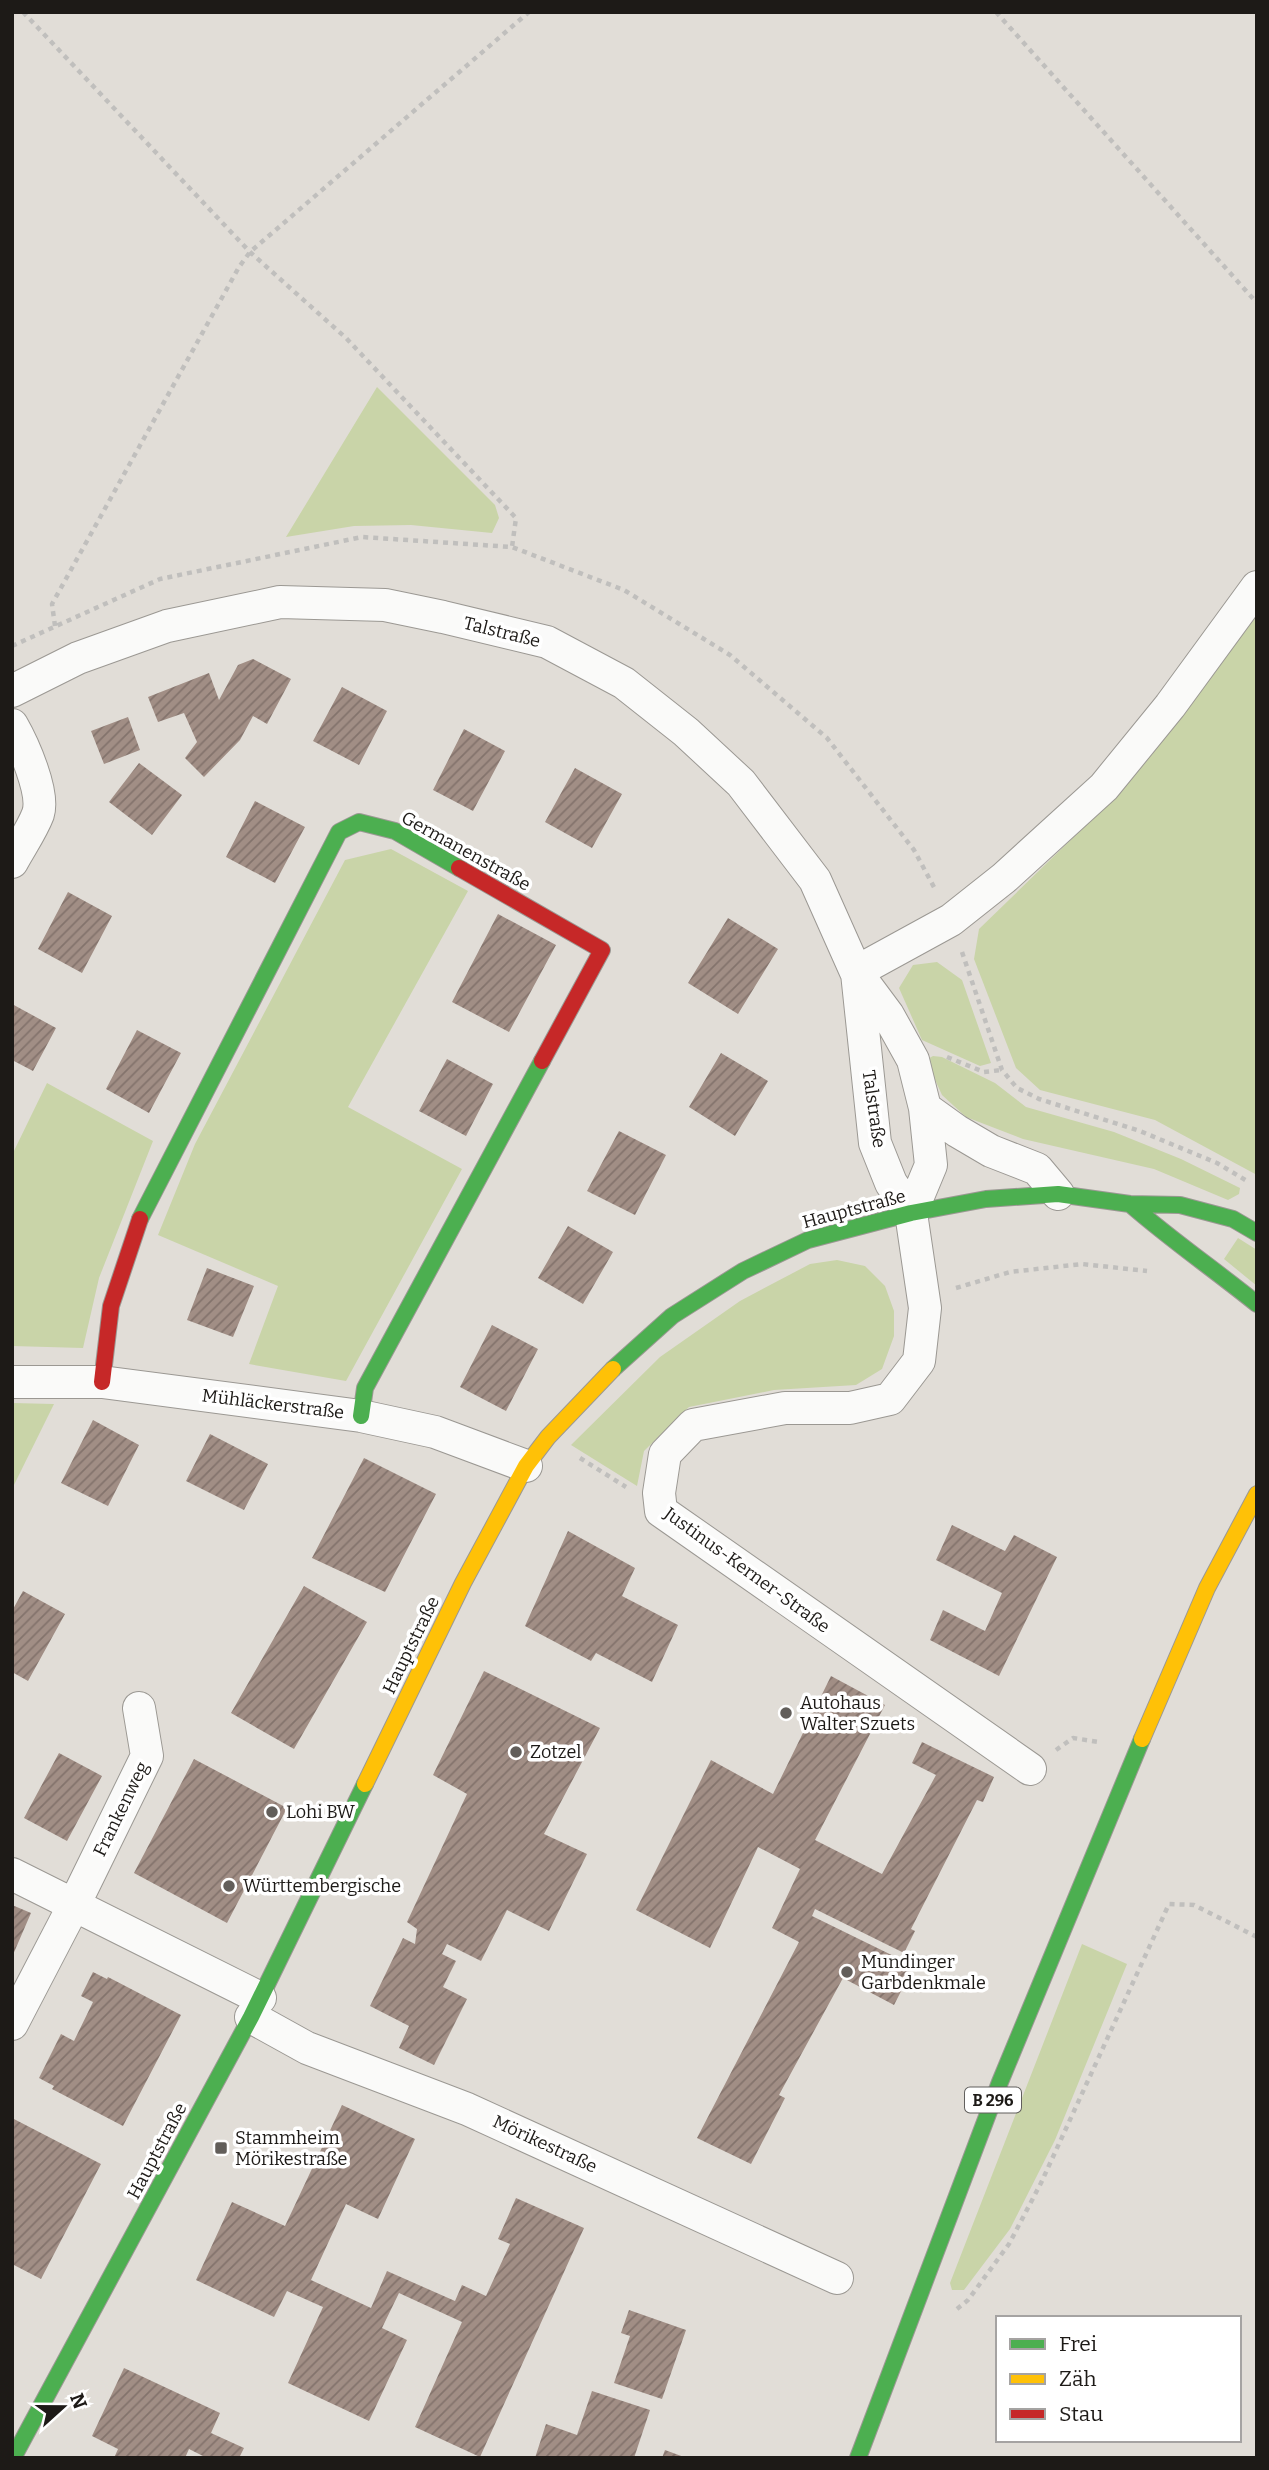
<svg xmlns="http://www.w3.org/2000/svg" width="1269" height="2470" viewBox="0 0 1269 2470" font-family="Bitter,serif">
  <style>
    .green { fill: #c9d4a8 }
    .building { fill: url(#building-hatch) }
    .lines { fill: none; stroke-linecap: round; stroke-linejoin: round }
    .street-casing { stroke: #9b9893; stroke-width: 34 }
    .fast-casing { stroke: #9b9893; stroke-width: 18 }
    .slow-casing { stroke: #9b9893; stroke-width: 18 }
    .jam-casing { stroke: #9b9893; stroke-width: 18 }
    .path { stroke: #c0bfbd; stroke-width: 4.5; stroke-dasharray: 5 5; stroke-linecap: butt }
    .street { stroke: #fafaf9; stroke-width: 32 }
    .fast { stroke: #4caf50; stroke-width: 16 }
    .slow { stroke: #ffc107; stroke-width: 16 }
    .jam { stroke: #c62828; stroke-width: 16 }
    .poi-dot { fill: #625e5a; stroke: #fff; stroke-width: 2.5 }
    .labels { text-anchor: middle; stroke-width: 7; stroke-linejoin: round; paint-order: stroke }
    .shield { fill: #fff; stroke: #615f5d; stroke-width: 2 }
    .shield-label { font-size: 16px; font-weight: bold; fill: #1d1a17 }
    .street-label { font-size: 18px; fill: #1d1a17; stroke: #fff }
    .poi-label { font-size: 18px; fill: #1d1a17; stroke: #fff; text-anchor: start }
  </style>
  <defs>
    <pattern id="building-hatch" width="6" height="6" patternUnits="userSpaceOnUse" patternTransform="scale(1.75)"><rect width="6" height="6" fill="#a18e85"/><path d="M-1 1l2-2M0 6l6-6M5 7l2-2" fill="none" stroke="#83736c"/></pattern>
  </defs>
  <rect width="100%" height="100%" fill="#e1ddd7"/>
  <path class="green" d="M377,387L495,505L499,518L492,533L411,525L354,526L286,537Z
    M1257,616V1175L1155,1120L1040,1090L1016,1068L974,959L979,929L1117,795Z
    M391,849L468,891L348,1107L462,1169L346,1381L249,1364L278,1286L158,1235L195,1144L345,860Z
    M937,962L962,980L991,1063L980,1066L922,1040L899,988L913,965Z
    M933,1056L942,1057L995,1083L1026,1107L1114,1132L1181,1159L1240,1188L1239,1194L1228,1200L1154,1169L1023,1139L966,1117L942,1095L926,1060Z
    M47,1083L153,1141L99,1278L83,1348L12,1346V1155Z
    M1238,1238L1257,1250V1286L1224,1259Z
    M837,1260L865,1266L885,1286L894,1311V1336L882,1369L856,1385L774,1390L689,1407L644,1451L637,1486L571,1445L660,1357L740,1301L810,1264Z
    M12,1403L54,1404L12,1489Z
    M1082,1944L1127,1964L1055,2140L1010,2229L964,2290H952L950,2283Z"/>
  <path class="building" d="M253,659L291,679L267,724L253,716L240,740L204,777L185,758L197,742L184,713L158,722L148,697L209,673L219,700L238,665Z
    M342,687L387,711L359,765L313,741Z
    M128,717L140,750L104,764L91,731Z
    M464,729L505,751L473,811L433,790Z
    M139,763L182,795L152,835L109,802Z
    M575,768L622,794L592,848L545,822Z
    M255,801L305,827L275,883L226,857Z
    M68,892L112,916L82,973L38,949Z
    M498,914L556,945L509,1032L452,1002Z
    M728,918L778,949L738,1014L688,983Z
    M12,1004L56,1028L33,1071L12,1060Z
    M137,1030L181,1053L149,1113L106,1089Z
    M721,1053L768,1081L735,1136L689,1107Z
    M447,1059L493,1084L466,1136L419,1111Z
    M619,1131L666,1155L635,1215L587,1191Z
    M568,1226L613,1252L583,1304L538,1278Z
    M207,1268L254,1286L233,1337L187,1320Z
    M492,1325L538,1349L506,1411L460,1387Z
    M93,1420L139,1445L108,1506L61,1483Z
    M210,1434L268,1464L244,1510L186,1481Z
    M364,1458L436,1494L385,1592L312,1558Z
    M952,1525L1005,1551L1014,1535L1057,1557L999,1676L930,1640L943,1610L985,1631L1002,1593L936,1560Z
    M568,1531L635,1568L622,1596L678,1625L652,1682L596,1653L591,1661L525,1626Z
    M304,1586L367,1622L294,1749L231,1713Z
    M23,1591L65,1614L28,1681L12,1672V1611Z
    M484,1671L600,1728L544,1834L587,1854L549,1931L507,1910L481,1961L447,1944L442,1954L456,1961L443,1987L467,1999L434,2065L399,2048L409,2026L370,2006L403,1938L415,1944L417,1929L407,1922L467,1794L433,1775Z
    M831,1676L885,1705L815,1840L882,1874L936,1775L912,1763L922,1742L994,1777L983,1802L977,1800L911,1929L915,1931L904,1953L815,1909L812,1916L914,1966L894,2005L843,1978L779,2095L785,2098L751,2164L697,2138L799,1942L772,1928L800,1869L758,1847L710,1948L636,1910L711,1760L773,1794Z
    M59,1753L102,1776L67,1841L24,1818Z
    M194,1759L287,1808L227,1923L134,1873Z
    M12,1905L31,1913L12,1957Z
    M93,1972L107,1979L108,1977L181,2015L123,2126L52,2089L54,2086L39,2078L61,2034L74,2041L93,2002L81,1996Z
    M342,2105L415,2139L378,2219L346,2204L311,2280L371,2308L387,2271L455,2301L462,2285L486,2296L510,2244L498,2239L516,2198L584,2228L480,2457L415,2427L462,2322L399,2293L382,2328L407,2340L369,2421L288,2383L323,2307L287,2291L274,2317L196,2280L232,2202L285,2226Z
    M12,2118L101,2164L41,2279L12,2264Z
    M629,2310L686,2330L662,2399L614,2383L630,2336L621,2333Z
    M124,2368L220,2413L211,2433L244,2448L239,2458H207L189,2449L185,2458H114L118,2449L92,2436Z
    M592,2391L650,2410L634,2458H535L546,2424L577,2435Z
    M665,2450L684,2457V2458H662Z"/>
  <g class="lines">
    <g class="street-casing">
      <path id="street" d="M12,691L78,658L167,626L280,602L385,605L443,617L547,642L624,683L686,732L741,783L815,880L856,972L888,1015L913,1060L925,1108L931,1165L911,1213
        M12,725C23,744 45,793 38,814C32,830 20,847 12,862
        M856,972L951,920L1004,878L1104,787L1170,706L1257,587
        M857,973L875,1143L891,1183L911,1213L925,1308L919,1361L890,1399L850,1408H785L693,1425L665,1454L659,1493L661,1511L1030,1769
        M925,1108L957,1131L991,1151L1037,1169L1058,1194
        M12,1382H102L361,1416L435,1432L526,1466
        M12,1874L260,1998
        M251,2017L307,2048L467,2109L837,2278
        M12,2024L74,1905L147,1756L139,1708"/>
    </g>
    <g class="fast-casing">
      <path id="fast" d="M1130,1204C1171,1240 1215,1270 1257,1304
        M140,1219L339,832L359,822L395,831L459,868
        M613,1369L672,1316L743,1271L808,1240L911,1213L986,1199L1058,1194L1130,1204L1180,1205L1233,1219L1257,1233
        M361,1416L365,1388L542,1061
        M13,2458L251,2017L365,1784
        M858,2458L1000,2082L1142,1739"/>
    </g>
    <g class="slow-casing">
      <path id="slow" d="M1142,1739L1207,1588L1257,1494
        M365,1784L463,1583L526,1466L548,1437L613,1369"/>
    </g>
    <g class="jam-casing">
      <path id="jam" d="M459,868L602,950L542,1061
        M102,1382L111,1306L140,1219"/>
    </g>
    <path class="path" d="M23,12L250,252L346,338L516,518L512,547
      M996,12L1257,303
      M55,626L52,604L239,267L250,252L529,12
      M12,646L160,579L362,537L512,547L624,590L730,655L827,738L914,850L935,889
      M962,952L1002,1070L1017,1088L1039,1099L1140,1131L1217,1163L1247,1181
      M947,1057L984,1072L1002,1070
      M956,1288L1010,1272L1082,1264L1147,1271
      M580,1458L626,1487
      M1056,1750L1073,1738L1099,1742
      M957,2309L968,2300L1009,2244L1041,2183L1169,1904L1194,1905L1257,1937"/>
    <use href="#street" class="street"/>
    <use href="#fast" class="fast"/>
    <use href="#slow" class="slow"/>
    <use href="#jam" class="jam"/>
  </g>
  <g class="poi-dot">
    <circle cx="786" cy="1713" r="7"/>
    <circle cx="516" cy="1752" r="7"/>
    <circle cx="272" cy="1812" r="7"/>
    <circle cx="229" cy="1886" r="7"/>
    <circle cx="847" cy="1972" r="7"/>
    <rect x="214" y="2141" width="14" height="14" rx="3.5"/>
  </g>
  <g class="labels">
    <rect class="shield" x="965" y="2087.5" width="56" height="25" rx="5"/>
    <g class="shield-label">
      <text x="993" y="2106">B 296</text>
    </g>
    <g class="street-label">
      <text transform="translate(502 632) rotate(14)" y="6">Talstraße</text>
      <text transform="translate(466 851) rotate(29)" y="6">Germanenstraße</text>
      <text transform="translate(874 1109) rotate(82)" y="6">Talstraße</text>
      <text transform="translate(854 1209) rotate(-15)" y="6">Hauptstraße</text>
      <text transform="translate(273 1404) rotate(7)" y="6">Mühläckerstraße</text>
      <text transform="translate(747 1570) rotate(36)" y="6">Justinus-Kerner-Straße</text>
      <text transform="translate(411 1645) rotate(-64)" y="6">Hauptstraße</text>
      <text transform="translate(121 1809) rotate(-64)" y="6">Frankenweg</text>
      <text transform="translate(545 2144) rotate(25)" y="6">Mörikestraße</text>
      <text transform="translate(157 2151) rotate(-62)" y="6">Hauptstraße</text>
    </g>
    <g class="poi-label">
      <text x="800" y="1709">Autohaus<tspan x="800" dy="21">Walter Szuets</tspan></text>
      <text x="530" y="1758">Zotzel</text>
      <text x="286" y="1818">Lohi BW</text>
      <text x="243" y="1892">Württembergische</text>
      <text x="861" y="1968">Mundinger<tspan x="861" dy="21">Garbdenkmale</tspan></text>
      <text x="235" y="2144">Stammheim<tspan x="235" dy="21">Mörikestraße</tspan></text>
    </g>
  </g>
  <rect width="1269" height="2470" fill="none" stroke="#1d1a17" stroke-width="28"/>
  <rect x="996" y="2316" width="245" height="126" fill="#ffffff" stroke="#a5a3a2" stroke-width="2"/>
  <rect x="1010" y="2339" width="35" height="10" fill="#4caf50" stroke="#a5a3a2" stroke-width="2"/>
  <text x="1059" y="2351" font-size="21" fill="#1d1a17">Frei</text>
  <rect x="1010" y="2374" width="35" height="10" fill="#ffc107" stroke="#a5a3a2" stroke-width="2"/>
  <text x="1059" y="2386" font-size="21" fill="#1d1a17">Zäh</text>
  <rect x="1010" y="2409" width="35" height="10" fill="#c62828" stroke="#a5a3a2" stroke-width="2"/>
  <text x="1059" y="2421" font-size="21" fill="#1d1a17">Stau</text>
  <g transform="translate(63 2407) rotate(69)" stroke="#ffffff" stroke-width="5" paint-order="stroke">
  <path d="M0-5L12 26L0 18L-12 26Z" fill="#1d1a17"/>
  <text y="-10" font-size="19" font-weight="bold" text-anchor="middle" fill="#1d1a17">N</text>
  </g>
</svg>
